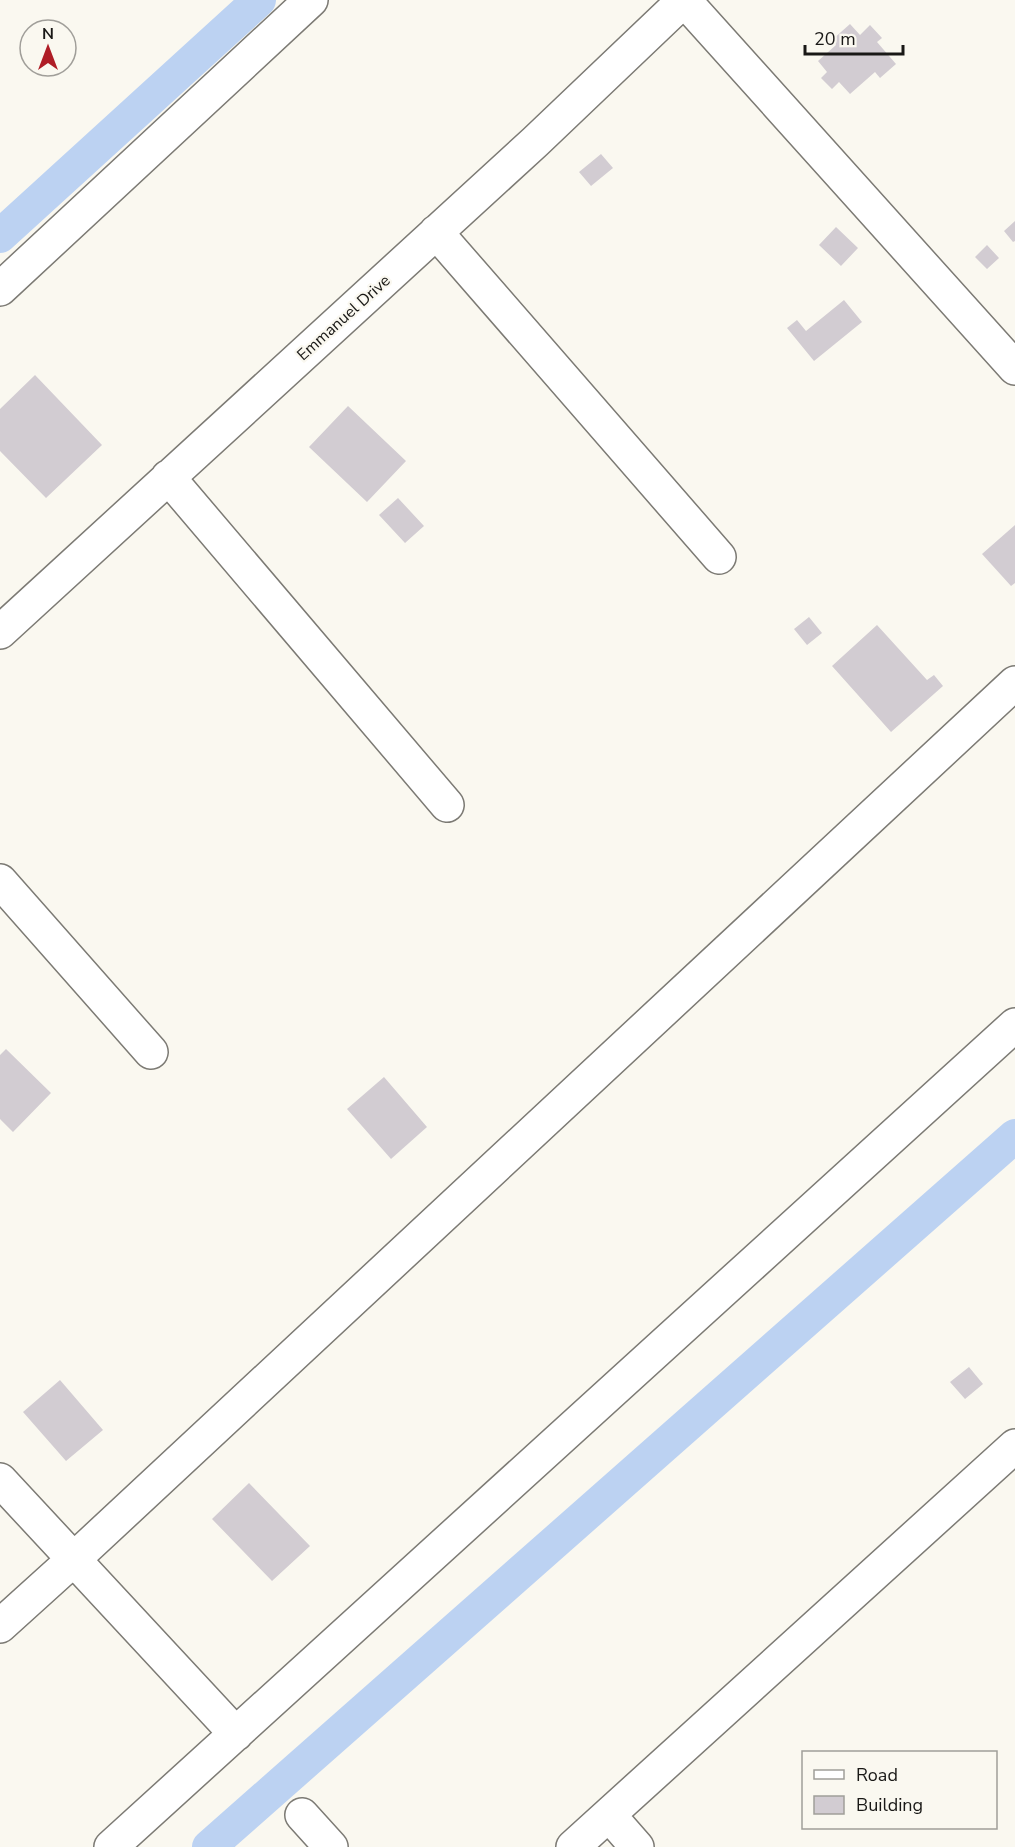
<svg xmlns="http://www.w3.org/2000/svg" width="1015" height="1847" viewBox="0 0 1015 1847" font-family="'Nunito Sans',sans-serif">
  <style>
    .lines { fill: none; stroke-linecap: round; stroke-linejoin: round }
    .canal { stroke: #bcd2f2; stroke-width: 34 }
    .building { fill: #d2ccd2 }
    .minor-casing { stroke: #7c7a74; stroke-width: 36 }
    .minor { stroke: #fff; stroke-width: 33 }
    .labels { text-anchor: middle; stroke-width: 4.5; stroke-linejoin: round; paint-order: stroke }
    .street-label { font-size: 16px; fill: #191816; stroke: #faf8f0 }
  </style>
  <rect width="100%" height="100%" fill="#faf8f0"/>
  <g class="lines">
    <path class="canal" d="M0,236L259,0
      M209,1847L1015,1136"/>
  </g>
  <path class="building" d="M850,24L860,35L870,25L882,38L877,42L896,64L880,78L875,72L850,94L839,82L832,89L821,78L827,72L818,61L836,45L832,40Z
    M601,154L613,168L591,186L579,172Z
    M1015,221V241L1013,242L1004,231Z
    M836,227L858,248L841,266L819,245Z
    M987,245L999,258L987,269L975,257Z
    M844,300L862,322L814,361L787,328L797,320L806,331Z
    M35,375L102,445L46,498L0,451V409Z
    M348,406L406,461L367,502L309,447Z
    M398,498L424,526L405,543L379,515Z
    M1015,525V583L1011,586L982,554Z
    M809,617L822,633L807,645L794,629Z
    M877,625L927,680L934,675L943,686L891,732L832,666Z
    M6,1049L51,1093L13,1132L0,1119V1055Z
    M384,1077L427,1127L391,1159L347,1109Z
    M969,1367L983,1384L965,1399L950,1382Z
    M60,1380L103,1430L66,1461L23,1412Z
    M249,1483L310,1546L272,1581L212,1519Z"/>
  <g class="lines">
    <g class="minor-casing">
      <path id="minor" d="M684,0L1015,368
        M436,232L719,557
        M0,289L311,0
        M168,477L447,805
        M0,632L535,142L684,0
        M0,881L151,1052
        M0,1480L236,1734
        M0,1626L73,1560L1015,683
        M302,1815L331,1847
        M609,1815L637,1847
        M111,1847L1015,1025
        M573,1847L1015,1446"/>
    </g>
    <use href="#minor" class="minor"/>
  </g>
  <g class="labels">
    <g class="street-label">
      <text transform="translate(343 317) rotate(-42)" y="6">Emmanuel Drive</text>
    </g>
  </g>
  <rect x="802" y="1751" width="195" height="78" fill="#faf8f0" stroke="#a09e99" stroke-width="1.5"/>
  <rect x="814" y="1770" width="30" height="9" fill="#ffffff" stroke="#a09e99" stroke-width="1.5"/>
  <text x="856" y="1781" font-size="18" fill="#191816">Road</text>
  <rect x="814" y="1796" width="30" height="18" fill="#d2ccd2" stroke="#a09e99" stroke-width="1.5"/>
  <text x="856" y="1811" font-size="18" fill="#191816">Building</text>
  <g transform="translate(48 48)"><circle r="28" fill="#faf8f0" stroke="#a09e99" stroke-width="1.5"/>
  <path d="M0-4.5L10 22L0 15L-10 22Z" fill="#af1d26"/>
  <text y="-9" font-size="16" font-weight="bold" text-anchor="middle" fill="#191816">N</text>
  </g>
  <path d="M805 45v9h98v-9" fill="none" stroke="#191816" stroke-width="3"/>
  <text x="814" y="45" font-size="18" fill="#191816" stroke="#faf8f0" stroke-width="4.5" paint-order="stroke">20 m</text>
</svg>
